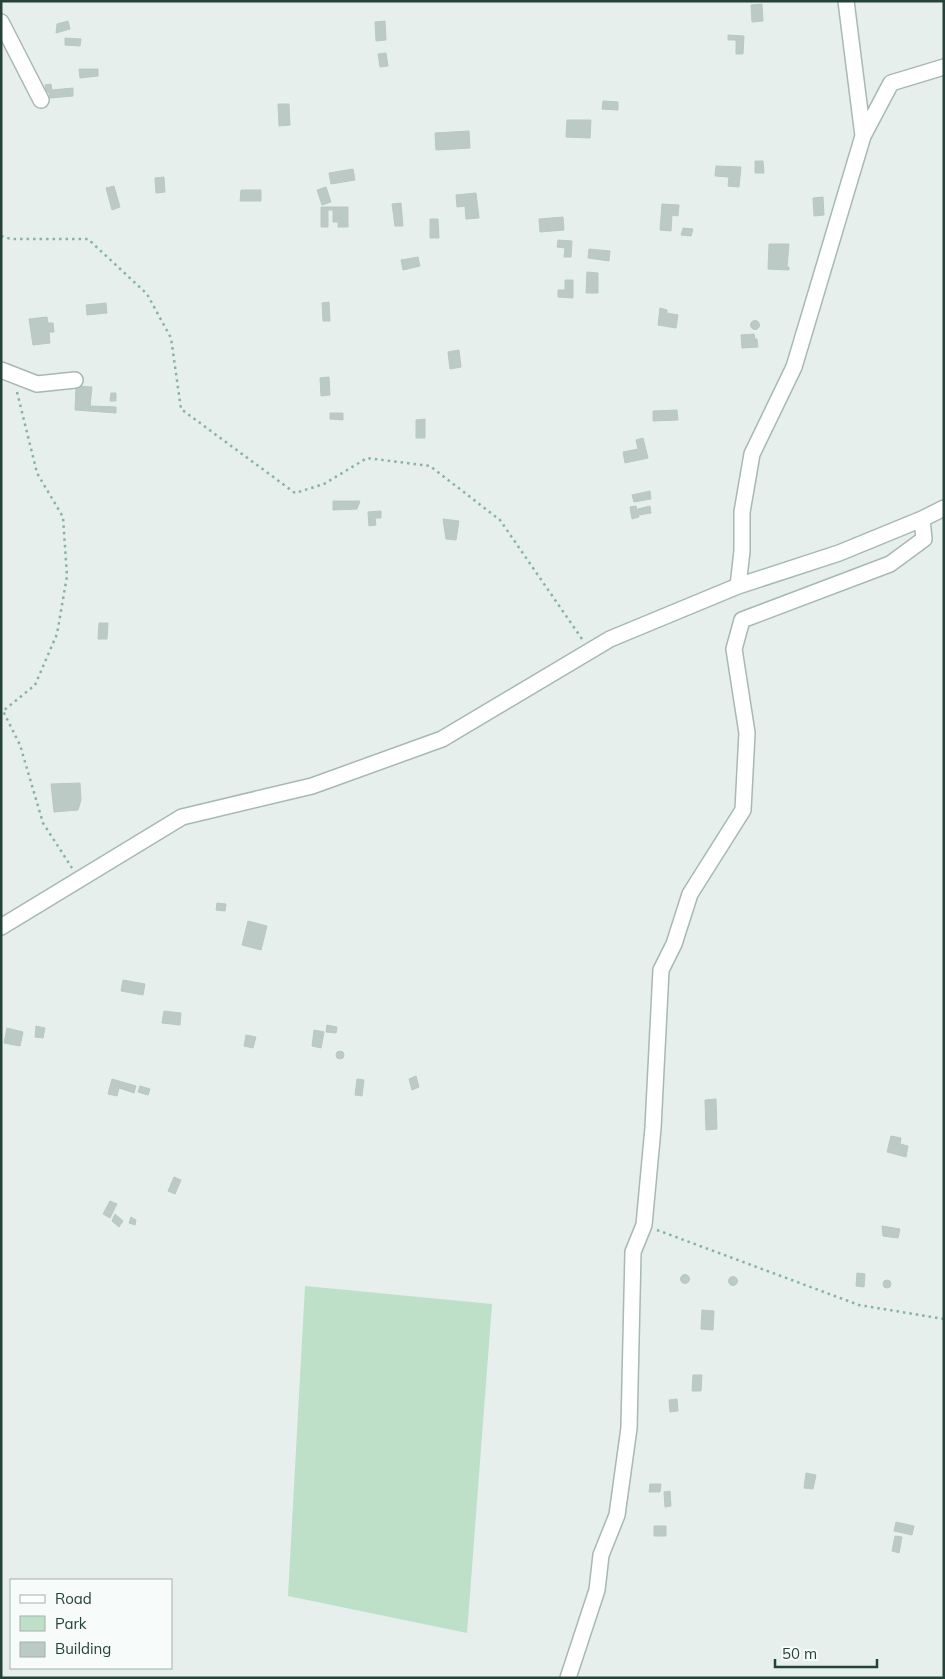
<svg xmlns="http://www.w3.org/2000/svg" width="945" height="1679" viewBox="0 0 945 1679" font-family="Mulish,sans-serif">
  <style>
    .green { fill: #bfe0c8 }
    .building { fill: #bbcac4; stroke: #b8c9c2 }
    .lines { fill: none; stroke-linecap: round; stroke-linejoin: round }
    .minor-casing { stroke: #a8b8b2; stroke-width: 18 }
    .path { stroke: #86b3a5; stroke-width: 2.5; stroke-dasharray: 2.5 4; stroke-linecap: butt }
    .minor { stroke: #fff; stroke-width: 15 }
  </style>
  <rect width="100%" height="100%" fill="#e6efeb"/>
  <path class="green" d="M305,1286L492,1304L467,1633L288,1596Z"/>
  <path class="building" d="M762,4L763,21L752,22L751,5Z
    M68,21L70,29L56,33L57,24Z
    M385,21L386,40L376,41L375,22Z
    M728,35L744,36L743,54H736V40H728Z
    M65,38L81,39L80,46L65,45Z
    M386,53L388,66L380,67L378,54Z
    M79,69H98V76L80,78Z
    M51,84L52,90L73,88V96L50,98L49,93L46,91L45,85Z
    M603,101L618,102V110L602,109Z
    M278,104H289L290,125L279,126Z
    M567,120H591L590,138L566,137Z
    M469,131L470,148L436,150L435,133Z
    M755,161H763L764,173H755Z
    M716,166L741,167L739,187L728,186L729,177L715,176Z
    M353,169L355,180L331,184L329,173Z
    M164,177L165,192L156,193L155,178Z
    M114,186L120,207L112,210L106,188Z
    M326,187L331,202L322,205L317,190Z
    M241,190H261V201H240Z
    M476,193L479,218L466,219L465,206L457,207L456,195Z
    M823,197L824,215L814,216L813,198Z
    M401,203L403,226H395L392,204Z
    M662,204L679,205L678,216L672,215L671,231L660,230Z
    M321,207H348V227H338V222H333V210H328V227H321Z
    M563,217L564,230L540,232L539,219Z
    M430,219H438L439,238H430Z
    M683,228L693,229L691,236L681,235Z
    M558,240L572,241L571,257H564L565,248L557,247Z
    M769,244H789L787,267H789V270L768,269Z
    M589,249L610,251L609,261L588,258Z
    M418,257L420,266L403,270L401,260Z
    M587,272L598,273V293H586Z
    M565,280H573V298L558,297V290H565Z
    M329,302L330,321H323L322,303Z
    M106,303L107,313L87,315L86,305Z
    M660,308L667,310V313L678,315L676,328L658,325Z
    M47,317L48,323H53L54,332H49L50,343L33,345L29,319Z
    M750.5 325a4.5 4.5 0 1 1 9 0a4.5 4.5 0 1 1-9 0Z
    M754,334L755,339H757L758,347L742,348L741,335Z
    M459,350L461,367L450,369L448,352Z
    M329,377L330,395L321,396L320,378Z
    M76,386L92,387L90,406L116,407V413L75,410Z
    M111,393H116V401H110Z
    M677,410L678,420L653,421V411Z
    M330,413H343V420L330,419Z
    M425,419V438H416V420Z
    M643,438L648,458L625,463L623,452L638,449L636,440Z
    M650,491L651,499L634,502L632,495Z
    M333,501H360L357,509L333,510Z
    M636,506L639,517L632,519L630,507Z
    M650,506L651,513L639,515L638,509Z
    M381,511V518H375L376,525L369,526L368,512Z
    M443,519L459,521L456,540L446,539Z
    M99,623H108L107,639H98Z
    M80,783L81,800L78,810L54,812L51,784Z
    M217,903L226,904L225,911L216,910Z
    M248,921L267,926L261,950L242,945Z
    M123,980L145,984L143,995L121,991Z
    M164,1011L181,1013L180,1025L162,1023Z
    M327,1025L337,1027L336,1033L326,1032Z
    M36,1026L45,1028L43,1038L35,1037Z
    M7,1028L23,1032L20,1046L4,1043Z
    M314,1030L324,1032L321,1048L312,1046Z
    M246,1035L256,1037L253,1048L244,1046Z
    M336 1055a4 4 0 1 1 8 0a4 4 0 1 1-8 0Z
    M416,1076L419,1087L412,1090L409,1079Z
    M112,1079L136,1086L134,1093L119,1088L117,1096L108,1094Z
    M357,1079L364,1080L362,1096L355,1095Z
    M140,1086L150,1089L148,1095L138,1092Z
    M716,1099L717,1129L706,1130L705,1100Z
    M891,1136L901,1138L900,1144L908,1146L906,1157L887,1152Z
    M174,1177L181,1180L175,1194L168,1191Z
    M110,1201L117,1204L110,1218L103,1214Z
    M115,1214L123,1221L119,1227L112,1221Z
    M131,1217L136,1220L135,1225L129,1223Z
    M882,1226L900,1229L898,1238L883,1236Z
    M857,1273L865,1274L864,1287L856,1286Z
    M680.5 1279a4.5 4.5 0 1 1 9 0a4.5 4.5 0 1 1-9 0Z
    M728.5 1281a4.5 4.5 0 1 1 9 0a4.5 4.5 0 1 1-9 0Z
    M883 1284a4 4 0 1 1 8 0a4 4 0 1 1-8 0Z
    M702,1310L714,1311L713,1330L701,1329Z
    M693,1375H702L701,1391H692Z
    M677,1399L678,1411L670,1412L669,1400Z
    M806,1473L816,1475L813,1489L804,1488Z
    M650,1484H661L660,1492H649Z
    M670,1491L671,1506L665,1507L664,1492Z
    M896,1522L914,1526L912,1535L894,1531Z
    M654,1526H666V1536H654Z
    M895,1536L902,1537L899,1553L892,1551Z"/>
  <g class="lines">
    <g class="minor-casing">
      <path id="minor" d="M1,22L41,100
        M863,136L891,83L944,67
        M1,370L37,384L75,380
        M738,586L742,551V512L752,454L794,367L863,136L846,1
        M1,927L182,817L312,786L442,739L610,639L738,586L839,553L922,519L944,508
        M568,1678L597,1590L601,1555L617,1515L629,1428L633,1252L644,1225L653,1128L661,970L674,944L690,894L743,810L747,733L734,649L742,620L890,564L924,539L922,519"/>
    </g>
    <path class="path" d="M1,236L11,239H88L147,294L171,338L181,409L295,493L324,484L367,458L430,466L500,520L582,639
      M17,392L37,473L63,517L67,576L57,634L35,685L3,711L20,745L43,823L72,868
      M657,1230L859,1305L944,1319"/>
    <use href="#minor" class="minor"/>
  </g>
  <rect width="945" height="1679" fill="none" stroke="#24423a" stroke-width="5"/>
  <rect x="10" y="1579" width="162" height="90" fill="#f7fbf9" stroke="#a3b1ad"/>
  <rect x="20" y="1595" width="25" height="8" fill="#ffffff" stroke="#a3b1ad"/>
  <text x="55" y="1604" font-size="15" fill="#24423a">Road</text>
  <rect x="20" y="1616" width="25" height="15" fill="#bfe0c8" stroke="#a3b1ad"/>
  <text x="55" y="1629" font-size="15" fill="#24423a">Park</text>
  <rect x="20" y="1642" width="25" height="15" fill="#bbcac4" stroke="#a3b1ad"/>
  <text x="55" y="1654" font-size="15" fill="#24423a">Building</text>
  <path d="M775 1659v8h102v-8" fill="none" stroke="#24423a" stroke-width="2.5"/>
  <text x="782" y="1659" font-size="15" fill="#24423a" stroke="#f7fbf9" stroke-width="4" paint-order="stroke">50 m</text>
</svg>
